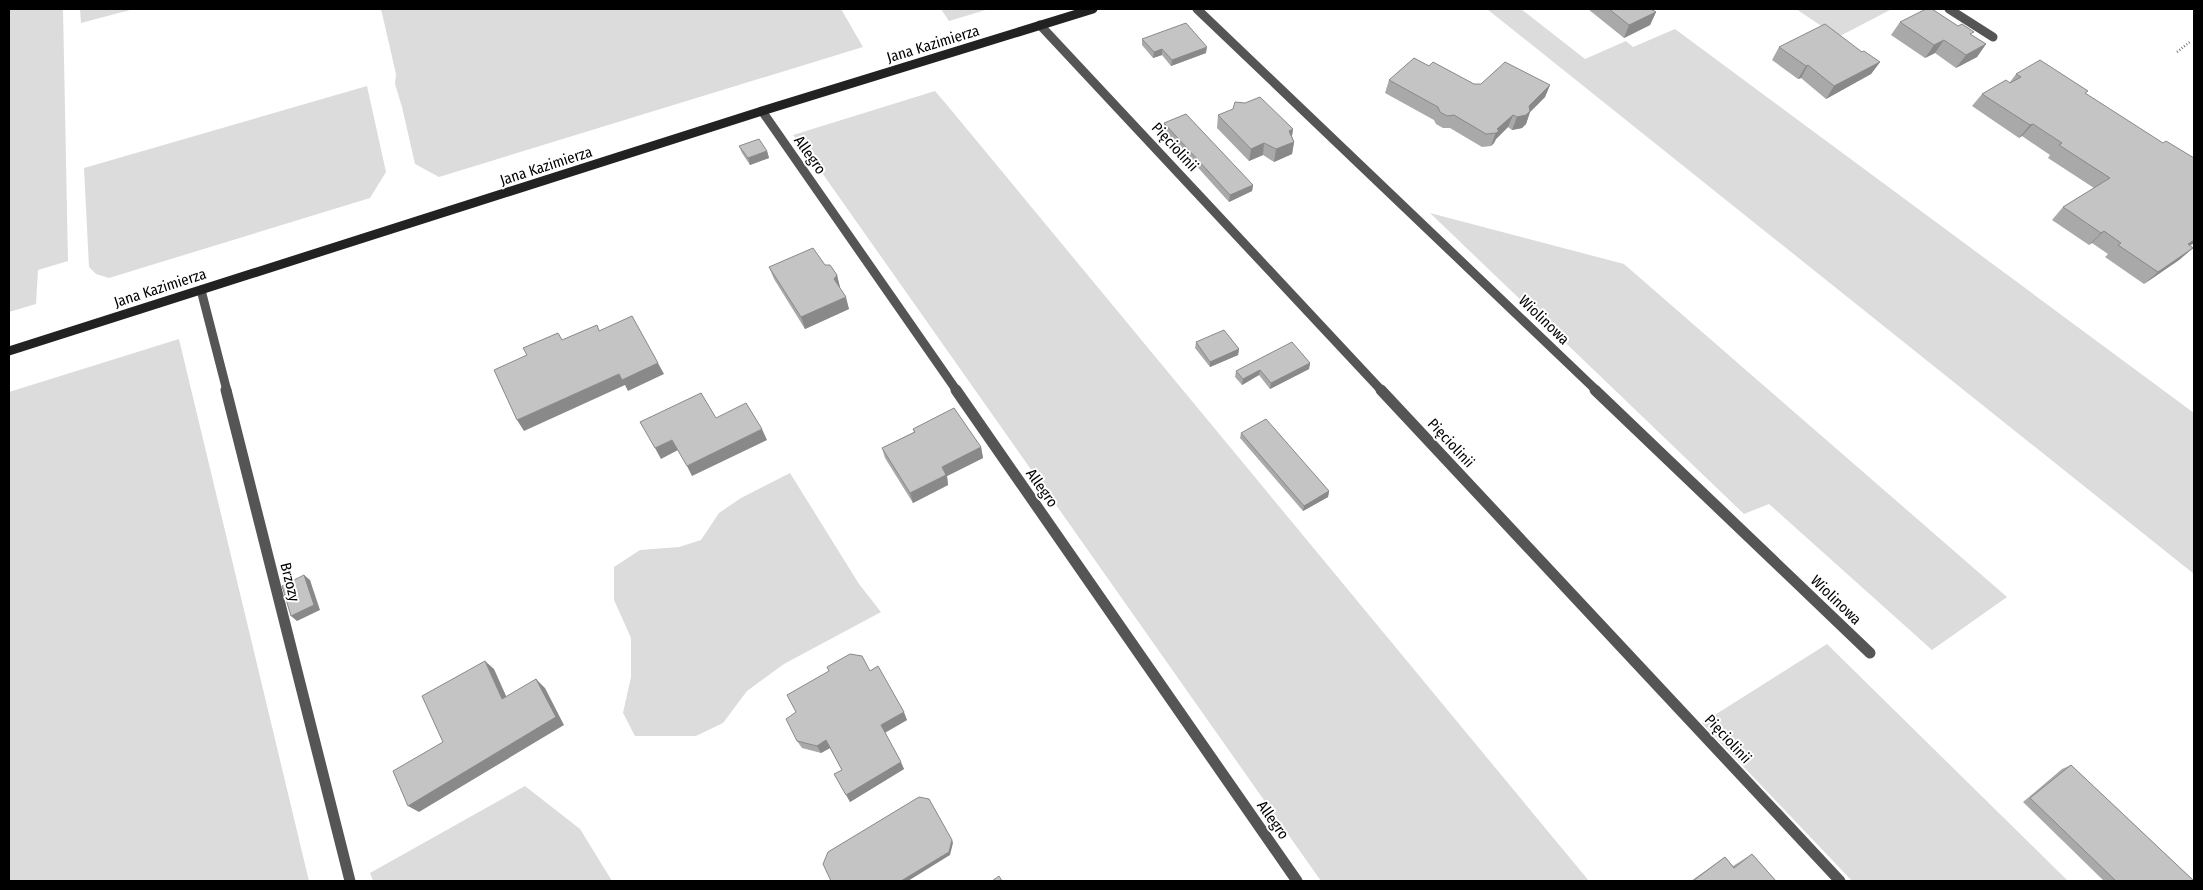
<svg xmlns="http://www.w3.org/2000/svg" width="2203" height="890" viewBox="0 0 2203 890" font-family="'Fira Sans Condensed',sans-serif">
  <style>
    .green { fill: #dcdcdc }
    .lines { fill: none; stroke-linecap: round; stroke-linejoin: round }
    .path { stroke: #777; stroke-width: 2.5; stroke-dasharray: 1 2; stroke-linecap: butt }
    .service { stroke: #555; stroke-width: 9 }
    .minor-far1 { stroke: #555; stroke-width: 9 }
    .minor { stroke: #555; stroke-width: 11 }
    .secondary { stroke: #222; stroke-width: 9 }
    .wall { fill: #a9a9a9 }
    .shaded-wall { fill: #898989 }
    .building { fill: #c4c4c4; stroke: #898989 }
    .labels { text-anchor: middle; stroke-width: 4; stroke-linejoin: round; paint-order: stroke }
    .street-label { font-size: 15px; fill: #000; stroke: #fff }
  </style>
  <rect width="100%" height="100%" fill="#fff"/>
  <path class="green" d="M9,9H63L68,261L38,270L36,304L9,312Z
    M80,9H134L81,23Z
    M381,9H841L863,47L439,177L415,164L402,107L395,84L396,74Z
    M941,9H989L949,21Z
    M1487,9H1521L1585,59L1626,41L1633,47L1675,29L2194,413V574Z
    M1796,9H1892L1838,37Z
    M367,86L386,172L370,198L109,278L96,274L89,267L84,168Z
    M935,91L947,105L1589,881H1321L808,153L793,135Z
    M1430,213L1624,264L2007,597L1932,650L1769,504L1744,514Z
    M179,339L309,881H9V392Z
    M790,473L859,584L881,612L784,664L747,691L723,723L696,736H635L623,713L631,677V638L614,600V567L640,550L679,547L701,540L719,513L741,498Z
    M1827,644L2068,881H1852L1702,723Z
    M525,786L580,829L612,881H373L370,873Z"/>
  <g class="lines">
    <path class="path" d="M2177,52L2191,41"/>
    <path class="service" d="M1949,9L1993,37"/>
    <path class="minor-far1" d="M1197,9L1597,391
      M1040,25L1382,391
      M762,111L957,391
      M201,290L227,391"/>
    <path class="minor" d="M226,390L350,881
      M956,390L1297,881
      M1381,390L1840,881
      M1595,390L1870,653"/>
    <path class="secondary" d="M9,351L762,111L1093,9"/>
  </g>
  <path class="wall" d="M1588,9H1651L1656,12L1650,25L1624,38Z
    M1900,22L1972,35L1986,44L1977,57L1956,68L1935,53L1925,58L1891,35Z
    M1142,39L1206,53L1171,66L1162,55L1153,58L1142,45Z
    M1779,47L1862,52L1880,62L1871,74L1826,99L1801,78L1798,79L1772,60Z
    M1429,66L1474,84L1550,85L1545,97L1530,112L1526,124L1522,128L1512,130L1508,127L1496,139L1494,143L1491,146L1482,147L1450,128H1443L1436,124L1434,120L1385,93L1389,80Z
    M2016,74L2086,94L2190,246L2193,248L2179,260L2144,284L2105,257L2108,254L2092,243L2089,245L2052,220L2063,207L2094,188L2048,158L2050,155L2022,136L2019,138L1972,106L1982,94L2010,82Z
    M1218,115L1293,129L1292,136L1294,142L1292,154L1274,162L1263,155L1249,161L1217,128Z
    M1164,123L1253,185L1252,191L1229,202L1164,130Z
    M739,146L767,151L769,158L750,165L742,153Z
    M825,265L837,275L840,288L849,309L805,329L774,279L769,267Z
    M1196,342L1239,349L1238,355L1210,367L1195,348Z
    M1310,363L1309,369L1270,389L1259,375L1242,385L1235,377L1236,371Z
    M913,429L981,447L983,458L947,476L948,485L913,503L885,458L882,448L914,432Z
    M1241,433L1329,491L1328,497L1303,511L1240,438Z
    M870,671L907,720L885,733L904,769L850,802L842,770L830,748L821,753L802,748L797,741Z
    M2071,765L2194,881H2104L2023,802L2062,769Z
    M1752,854L1776,881H1691L1715,864L1725,857L1733,866Z"/>
  <path class="shaded-wall" d="M1656,12L1650,25L1624,38L1629,25Z
    M1944,40L1935,53L1925,58L1934,45Z
    M1986,44L1977,57L1956,68L1966,55Z
    M1207,47L1206,53L1171,66L1172,60Z
    M1162,49V55L1153,58L1154,52Z
    M1880,62L1871,74L1826,99L1834,86Z
    M1808,65L1801,78L1798,79L1806,66Z
    M1550,85L1545,97L1530,112L1526,124L1522,128L1512,130L1517,117Z
    M1513,115L1508,127L1496,139L1494,143L1491,146L1497,129Z
    M2033,124L2022,136L2019,138L2030,125Z
    M1293,129L1291,142L1289,131Z
    M1294,142L1292,154L1274,162L1276,149Z
    M1264,143L1263,155L1249,161L1251,149Z
    M767,151L769,158L750,165L748,158Z
    M1253,185L1252,191L1229,202L1230,195Z
    M2104,231L2092,243L2089,245L2101,233Z
    M2194,240V243L2175,256L2188,244Z
    M2193,248L2179,260L2144,284L2158,272Z
    M837,275L840,287L837,291L834,279Z
    M846,297L849,309L805,329L801,317Z
    M1239,349L1238,355L1210,367V362Z
    M658,363L664,374L628,391L625,385L524,431L517,420L619,374Z
    M1310,363L1309,369L1270,389L1271,383Z
    M1260,370L1259,375L1242,385L1243,379Z
    M762,429L767,440L692,476L687,466Z
    M672,440L678,450L661,459L655,448Z
    M981,447L983,458L947,476L948,485L913,503L910,493L942,467Z
    M1329,491L1328,497L1303,511L1304,506Z
    M304,575L310,580L320,610L297,621L291,616Z
    M485,661L494,669L511,707L502,699Z
    M536,679L545,688L564,725L419,812L408,806Z
    M904,712L907,720L884,733L881,725Z
    M826,740L830,748L821,753L817,746Z
    M901,762L904,769L850,802L846,795Z
    M952,840L953,843L950,855L908,881H901Z"/>
  <path class="building" d="M1609,9H1651L1656,12L1629,25Z
    M1926,9H1932L1958,26L1962,24L1974,32L1970,34L1986,44L1966,55L1944,40L1934,45L1900,22Z
    M1186,23L1207,47L1172,60L1162,49L1154,52L1142,39Z
    M1825,24L1862,52L1864,51L1880,62L1834,86L1808,65L1806,66L1779,47Z
    M1414,58L1429,66L1433,62L1474,84H1481L1505,62L1550,85L1529,106L1530,111L1526,115L1517,117L1513,115L1497,129L1499,131L1496,133L1486,134L1454,115L1447,116L1440,112L1438,107L1389,80Z
    M2040,60L2088,91L2085,93L2163,143L2166,141L2194,158V240L2188,244L2193,248L2158,272L2118,245L2121,243L2104,231L2101,233L2063,207L2110,178L2059,145L2062,143L2033,124L2030,125L1982,94L2006,80L2010,83L2021,77L2016,74Z
    M1260,97L1293,129L1289,131L1294,142L1276,149L1264,143L1251,149L1218,115L1233,109L1235,102L1245,103Z
    M1186,114L1253,185L1230,195L1164,123Z
    M759,139L767,151L748,158L739,146Z
    M813,248L825,265H830L837,275L834,279L846,297L801,317L769,267Z
    M632,316L658,363L622,380L619,374L517,420L494,370L527,355L523,348L558,333L562,340L597,325L599,331Z
    M1224,330L1239,349L1210,362L1196,342Z
    M1292,342L1310,363L1271,383L1260,370L1243,379L1236,371Z
    M701,393L716,418L746,403L762,429L687,466L672,440L655,448L640,422Z
    M954,408L981,447L942,467L946,475L910,493L882,448L915,432L913,429Z
    M1266,419L1329,491L1304,506L1241,433Z
    M304,575L314,605L291,616L282,586Z
    M850,654L862,656L870,671L878,666L904,712L881,725L901,762L846,795L834,774L842,770L826,740L817,746L797,741L786,719L796,712L787,695L829,671L827,667Z
    M485,661L502,699L536,679L556,717L408,806L393,771L443,742L422,696Z
    M2071,765L2194,881H2116L2030,798Z
    M919,797L929,799L952,840L949,852L901,881H831L823,864L828,852Z
    M1752,854L1776,881H1693L1725,857L1734,868Z
    M999,876L1002,881H992Z"/>
  <g class="labels">
    <g class="street-label">
      <text transform="translate(933 44) rotate(-17)" y="5">Jana Kazimierza</text>
      <text transform="translate(1175 147) rotate(47)" y="5">Pięciolinii</text>
      <text transform="translate(810 155) rotate(55)" y="5">Allegro</text>
      <text transform="translate(546 166) rotate(-18)" y="5">Jana Kazimierza</text>
      <text transform="translate(160 288) rotate(-18)" y="5">Jana Kazimierza</text>
      <text transform="translate(1544 320) rotate(44)" y="5">Wiolinowa</text>
      <text transform="translate(1451 443) rotate(47)" y="5">Pięciolinii</text>
      <text transform="translate(1042 488) rotate(55)" y="5">Allegro</text>
      <text transform="translate(290 582) rotate(76)" y="5">Brzozy</text>
      <text transform="translate(1836 600) rotate(44)" y="5">Wiolinowa</text>
      <text transform="translate(1728 739) rotate(47)" y="5">Pięciolinii</text>
      <text transform="translate(1273 820) rotate(55)" y="5">Allegro</text>
    </g>
  </g>
  <rect width="2203" height="890" fill="none" stroke="#000000" stroke-width="20"/>
</svg>
